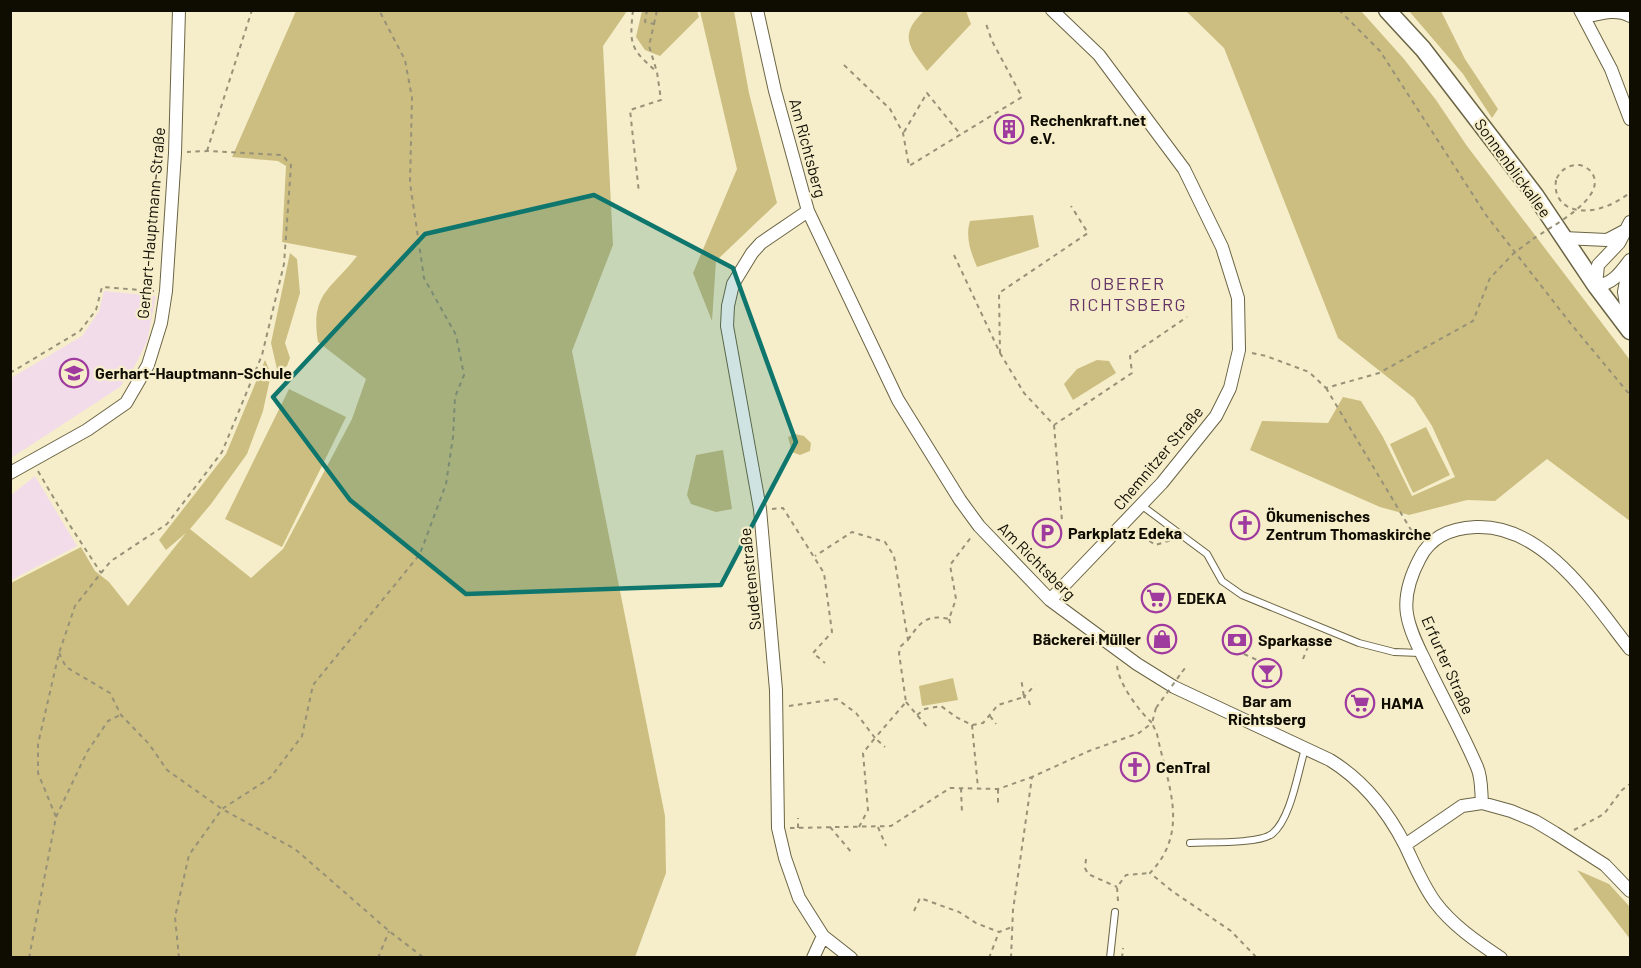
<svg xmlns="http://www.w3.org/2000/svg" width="1641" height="968" viewBox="0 0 1641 968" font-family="Barlow,sans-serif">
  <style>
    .education { fill: #f2dcea }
    .green { fill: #ccbe80 }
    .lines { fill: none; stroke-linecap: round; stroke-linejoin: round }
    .lane-casing { stroke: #6b6444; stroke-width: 8 }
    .street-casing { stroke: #6b6444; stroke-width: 14 }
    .secondary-casing { stroke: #6b6444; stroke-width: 19 }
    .path { stroke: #979177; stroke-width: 2; stroke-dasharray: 4.5 4.5; stroke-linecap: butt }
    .lane { stroke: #fff; stroke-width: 6 }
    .street { stroke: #fff; stroke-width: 12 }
    .secondary { stroke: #fff; stroke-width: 16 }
    .path-bridge { stroke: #979177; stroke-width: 2; stroke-dasharray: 4.5 4.5; stroke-linecap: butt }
    .marked { fill: #0f766e; fill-opacity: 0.2; stroke: #0f766e; stroke-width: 4.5; stroke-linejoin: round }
    .labels { text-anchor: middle; stroke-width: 4.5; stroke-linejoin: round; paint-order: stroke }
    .poi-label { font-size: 16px; font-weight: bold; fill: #0f0c02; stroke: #f6eeca; text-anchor: start }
    .street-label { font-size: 16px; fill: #0f0c02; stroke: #f6eeca }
    .neighbourhood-label { font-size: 18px; letter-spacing: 1.5px; fill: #653365; stroke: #f6eeca }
  </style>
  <rect width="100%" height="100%" fill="#f6eeca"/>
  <path class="education" d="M104,291L156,296L147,342L133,369L120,387L11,458V378L82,336L99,311Z
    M35,476L77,546L11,580V495Z"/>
  <path class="green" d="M296,11H627L603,46L613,245L572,351L665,816L666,873L635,957H11V583L81,547L95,571L109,582L128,606L186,533L166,550L159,540L226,454L265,360L271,374L263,411L247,454L211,504L190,529L251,578L283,549L352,419L366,379L318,342C310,293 331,290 357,256L282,242L286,166L278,161L232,157Z
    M642,11H697L699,17L660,56L645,50L636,37Z
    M700,11H734L749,93L777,203L716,261L712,321L693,273L737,169Z
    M924,11H966L971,24L927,71C908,46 899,35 924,11Z
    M1361,11L1404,59L1436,100L1467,146L1630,360V521L1547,459L1495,501L1467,500L1409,515L1380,507L1250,450L1262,421L1328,423L1343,397L1361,401L1383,437L1412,496L1455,477L1432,426L1414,398L1338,338L1224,48L1186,11Z
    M1409,11H1441L1465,59L1498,109L1492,118L1463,74Z
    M1033,215L1039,247L977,267C971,253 965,237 970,221Z
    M290,253L297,259L300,293L285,343L290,358L287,366L282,369H277L271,343Z
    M1097,360L1109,361L1116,373L1073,400L1064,384L1077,369Z
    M289,389L346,417L282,547L225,519Z
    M1426,427L1450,475L1413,493L1390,444Z
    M795,434L804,436L811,443L810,451L800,455L792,452L788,437Z
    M723,450L732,509L716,512L691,504L687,495L696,455Z
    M953,678L958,700L922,706L919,686Z
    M1577,870L1609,884L1630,907V939Z"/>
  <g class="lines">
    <g class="lane-casing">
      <path id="lane" d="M1141,505L1207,554L1222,581L1242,595L1359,643L1394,652L1420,653
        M1190,843C1208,842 1259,844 1272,834C1291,819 1298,771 1305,749
        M1110,958L1115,912"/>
    </g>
    <g class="street-casing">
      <path id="street" d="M757,10L775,91L808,211L898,400L960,500L979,526L1050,600L1137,664L1174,687L1330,760C1364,781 1387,810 1405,845C1414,864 1422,884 1435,902C1452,925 1477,942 1501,958
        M1580,10L1611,69L1630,119
        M1584,17C1599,14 1616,8 1630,16
        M808,211L761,243L752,253L733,284L728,306L727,326L760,509L776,690L778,828L785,858L799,898L823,936L851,958
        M1630,222L1619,243L1598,265L1596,286C1613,284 1620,273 1630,260
        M1563,238L1607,240L1626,230
        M1629,264L1624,292L1630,330
        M10,473L87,430L126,403L148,365L161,323L166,291L175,153L179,10
        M1050,600L1162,483L1216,416L1230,388L1239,350L1238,298L1222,247L1184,169L1099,55L1052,10
        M1482,803C1481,792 1482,778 1477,767C1463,734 1445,702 1429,669C1421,652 1410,633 1407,614C1404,595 1411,575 1420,558C1431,536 1453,528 1476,527C1544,524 1593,602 1630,649
        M1405,845L1462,806L1482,803L1511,811L1535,821L1555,833L1605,865L1630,891
        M813,958L823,936"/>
    </g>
    <g class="secondary-casing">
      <path id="secondary" d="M1387,10L1423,49L1486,131L1535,195L1596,286L1630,331"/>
    </g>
    <path class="path" d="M633,10C629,46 631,49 657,72L661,100L630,110L639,193
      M647,10L645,22L654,24L649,46L657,72
      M1339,10L1380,51L1486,215L1571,324L1630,395
      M654,24L657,10
      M844,65L890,109L903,133L909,166L1022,97L992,41L985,21
      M904,132L927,93L961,135
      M207,151L252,10
      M1556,180C1552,208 1579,215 1601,208C1612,205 1621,199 1630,193
      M954,255L1000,353L999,293L1088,233L1071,206
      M1000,353L1024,393L1054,425L1132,373L1130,356L1187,317
      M1252,353L1266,356L1309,372L1326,388L1379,373L1473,321L1490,278L1514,253L1533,239
      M10,373L80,331L96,310L102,287L154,291
      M1326,388L1417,540
      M1054,425L1062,521
      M38,471L69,524L101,573
      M772,509L783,508L824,573L832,632L813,653L825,663
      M1135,530L1155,545L1172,540
      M1221,599L1225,594
      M949,619L951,626
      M908,640C920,622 927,614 949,619L956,599L950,565L972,536
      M59,653L66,667L110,693L121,715L149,744L167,770L222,809L295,849L389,931L424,958
      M1244,654L1283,672
      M1303,659L1313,634
      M1182,672L1186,667
      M906,702L928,728
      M1030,705L1028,699L1024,697L1035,685
      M789,706L837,699L856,713L875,738L906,702L899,653L901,646L908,640L894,556L885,542L852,532L815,556
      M1156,708L1152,723L1157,734C1167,784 1191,830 1150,873L1172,891L1231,931L1257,958
      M917,715L925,709L941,706L956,717L972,725L983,723L998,705L1024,697L1021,678
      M990,716L996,724
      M972,725L978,788
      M961,788L962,814
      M998,789V805
      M56,817L87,752L108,721L120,715
      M830,827L852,853
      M859,827L868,810L863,753L875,738L885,747
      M878,827L886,846
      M790,828L891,826L950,788L998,789L1032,777
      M798,828V818
      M1574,830L1604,814L1622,790L1630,784
      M1086,859L1085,868L1088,874L1117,887
      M1118,901L1117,887L1126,875L1150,873
      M914,911L920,898L959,912L976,923L999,932L1012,927
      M29,958L56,817L38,773V744L59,653L75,606L101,573L111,561L167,524L222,452L262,355L284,264L291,165L282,155L207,151L187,152
      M179,958L175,917L189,855L222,809L270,778L302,736L313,685L420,554L446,484L453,437L455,397L464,375L456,335L424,278L410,183L412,98L405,60L379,10
      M378,958L389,931
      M989,958L999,932
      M1011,958L1013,910L1032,777L1089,751L1139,733L1152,723C1139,711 1118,683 1117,665
      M1122,958L1123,948"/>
    <use href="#lane" class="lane"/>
    <use href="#street" class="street"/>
    <use href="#secondary" class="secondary"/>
    <path class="path-bridge" d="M1533,239C1550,227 1602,201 1594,177C1592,171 1587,167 1580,165C1569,164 1560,170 1556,180
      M1156,708L1182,672"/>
  </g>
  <path class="marked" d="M594,195L733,268L796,442L721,585L466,594L350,500L273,397L425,234Z"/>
  <defs>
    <g id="building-ring" transform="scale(1.5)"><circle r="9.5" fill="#f6eeca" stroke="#9f3a9f" stroke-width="1.5"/><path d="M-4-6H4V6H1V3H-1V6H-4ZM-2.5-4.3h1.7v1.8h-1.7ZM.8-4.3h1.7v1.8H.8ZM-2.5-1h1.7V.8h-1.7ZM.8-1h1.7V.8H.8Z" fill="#9f3a9f"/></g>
    <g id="school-ring" transform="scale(1.5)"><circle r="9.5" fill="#f6eeca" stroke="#9f3a9f" stroke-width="1.5"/><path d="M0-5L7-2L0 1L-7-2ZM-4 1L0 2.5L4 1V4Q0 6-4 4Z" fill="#9f3a9f"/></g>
    <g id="church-ring" transform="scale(1.5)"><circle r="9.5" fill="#f6eeca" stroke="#9f3a9f" stroke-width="1.5"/><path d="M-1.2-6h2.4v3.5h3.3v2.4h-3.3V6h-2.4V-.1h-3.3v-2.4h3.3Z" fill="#9f3a9f"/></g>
    <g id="parking-ring" transform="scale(1.5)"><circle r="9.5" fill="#f6eeca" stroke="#9f3a9f" stroke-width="1.5"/><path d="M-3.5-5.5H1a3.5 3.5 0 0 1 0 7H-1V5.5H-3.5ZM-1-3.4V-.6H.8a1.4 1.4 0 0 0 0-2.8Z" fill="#9f3a9f"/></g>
    <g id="supermarket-ring" transform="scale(1.5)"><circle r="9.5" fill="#f6eeca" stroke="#9f3a9f" stroke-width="1.5"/><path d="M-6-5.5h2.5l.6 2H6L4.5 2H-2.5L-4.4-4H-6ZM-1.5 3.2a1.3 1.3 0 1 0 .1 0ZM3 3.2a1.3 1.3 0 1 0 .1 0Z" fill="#9f3a9f"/></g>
    <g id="shop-ring" transform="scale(1.5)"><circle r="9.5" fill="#f6eeca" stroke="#9f3a9f" stroke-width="1.5"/><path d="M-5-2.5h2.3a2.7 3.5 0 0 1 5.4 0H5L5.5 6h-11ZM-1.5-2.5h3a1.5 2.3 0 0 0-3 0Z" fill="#9f3a9f"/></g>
    <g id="bank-ring" transform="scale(1.5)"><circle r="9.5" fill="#f6eeca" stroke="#9f3a9f" stroke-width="1.5"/><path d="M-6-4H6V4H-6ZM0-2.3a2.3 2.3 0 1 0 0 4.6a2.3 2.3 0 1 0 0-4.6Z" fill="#9f3a9f"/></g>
    <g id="bar-ring" transform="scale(1.5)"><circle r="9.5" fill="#f6eeca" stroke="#9f3a9f" stroke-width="1.5"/><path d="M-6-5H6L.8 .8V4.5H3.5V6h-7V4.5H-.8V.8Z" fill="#9f3a9f"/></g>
  </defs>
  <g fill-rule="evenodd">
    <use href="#building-ring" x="1009" y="129"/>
    <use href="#school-ring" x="74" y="373"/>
    <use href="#church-ring" x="1245" y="525"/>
    <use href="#parking-ring" x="1047" y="533"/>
    <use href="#supermarket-ring" x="1156" y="598"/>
    <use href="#shop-ring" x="1162" y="639"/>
    <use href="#bank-ring" x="1237" y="640"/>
    <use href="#bar-ring" x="1267" y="673"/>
    <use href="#supermarket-ring" x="1360" y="703"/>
    <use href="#church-ring" x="1135" y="767"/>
  </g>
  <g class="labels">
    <g class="poi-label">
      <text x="1030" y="126">Rechenkraft.net<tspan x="1030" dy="18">e.V.</tspan></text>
      <text x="95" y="379">Gerhart-Hauptmann-Schule</text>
      <text x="1266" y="522">Ökumenisches<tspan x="1266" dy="18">Zentrum Thomaskirche</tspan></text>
      <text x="1068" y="539">Parkplatz Edeka</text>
      <text x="1177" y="604">EDEKA</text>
      <text x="1141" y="645" text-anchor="end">Bäckerei Müller</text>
      <text x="1258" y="646">Sparkasse</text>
      <text x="1267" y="707" text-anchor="middle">Bar am<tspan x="1267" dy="18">Richtsberg</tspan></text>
      <text x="1381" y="709">HAMA</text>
      <text x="1156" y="773">CenTral</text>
    </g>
    <g class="street-label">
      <text transform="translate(808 148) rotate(75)" y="6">Am Richtsberg</text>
      <text transform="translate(1513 168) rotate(54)" y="6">Sonnenblickallee</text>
      <text transform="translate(151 223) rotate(-85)" y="6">Gerhart-Hauptmann-Straße</text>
      <text transform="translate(1158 458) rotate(-50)" y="6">Chemnitzer Straße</text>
      <text transform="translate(1037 561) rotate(45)" y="6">Am Richtsberg</text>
      <text transform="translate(750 579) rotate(-96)" y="6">Sudetenstraße</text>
      <text transform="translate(1448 665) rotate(66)" y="6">Erfurter Straße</text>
    </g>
    <g class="neighbourhood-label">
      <text x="1128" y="290">OBERER<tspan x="1128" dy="21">RICHTSBERG</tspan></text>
    </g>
  </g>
  <rect width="1641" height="968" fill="none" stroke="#0f0c02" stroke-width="24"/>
</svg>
